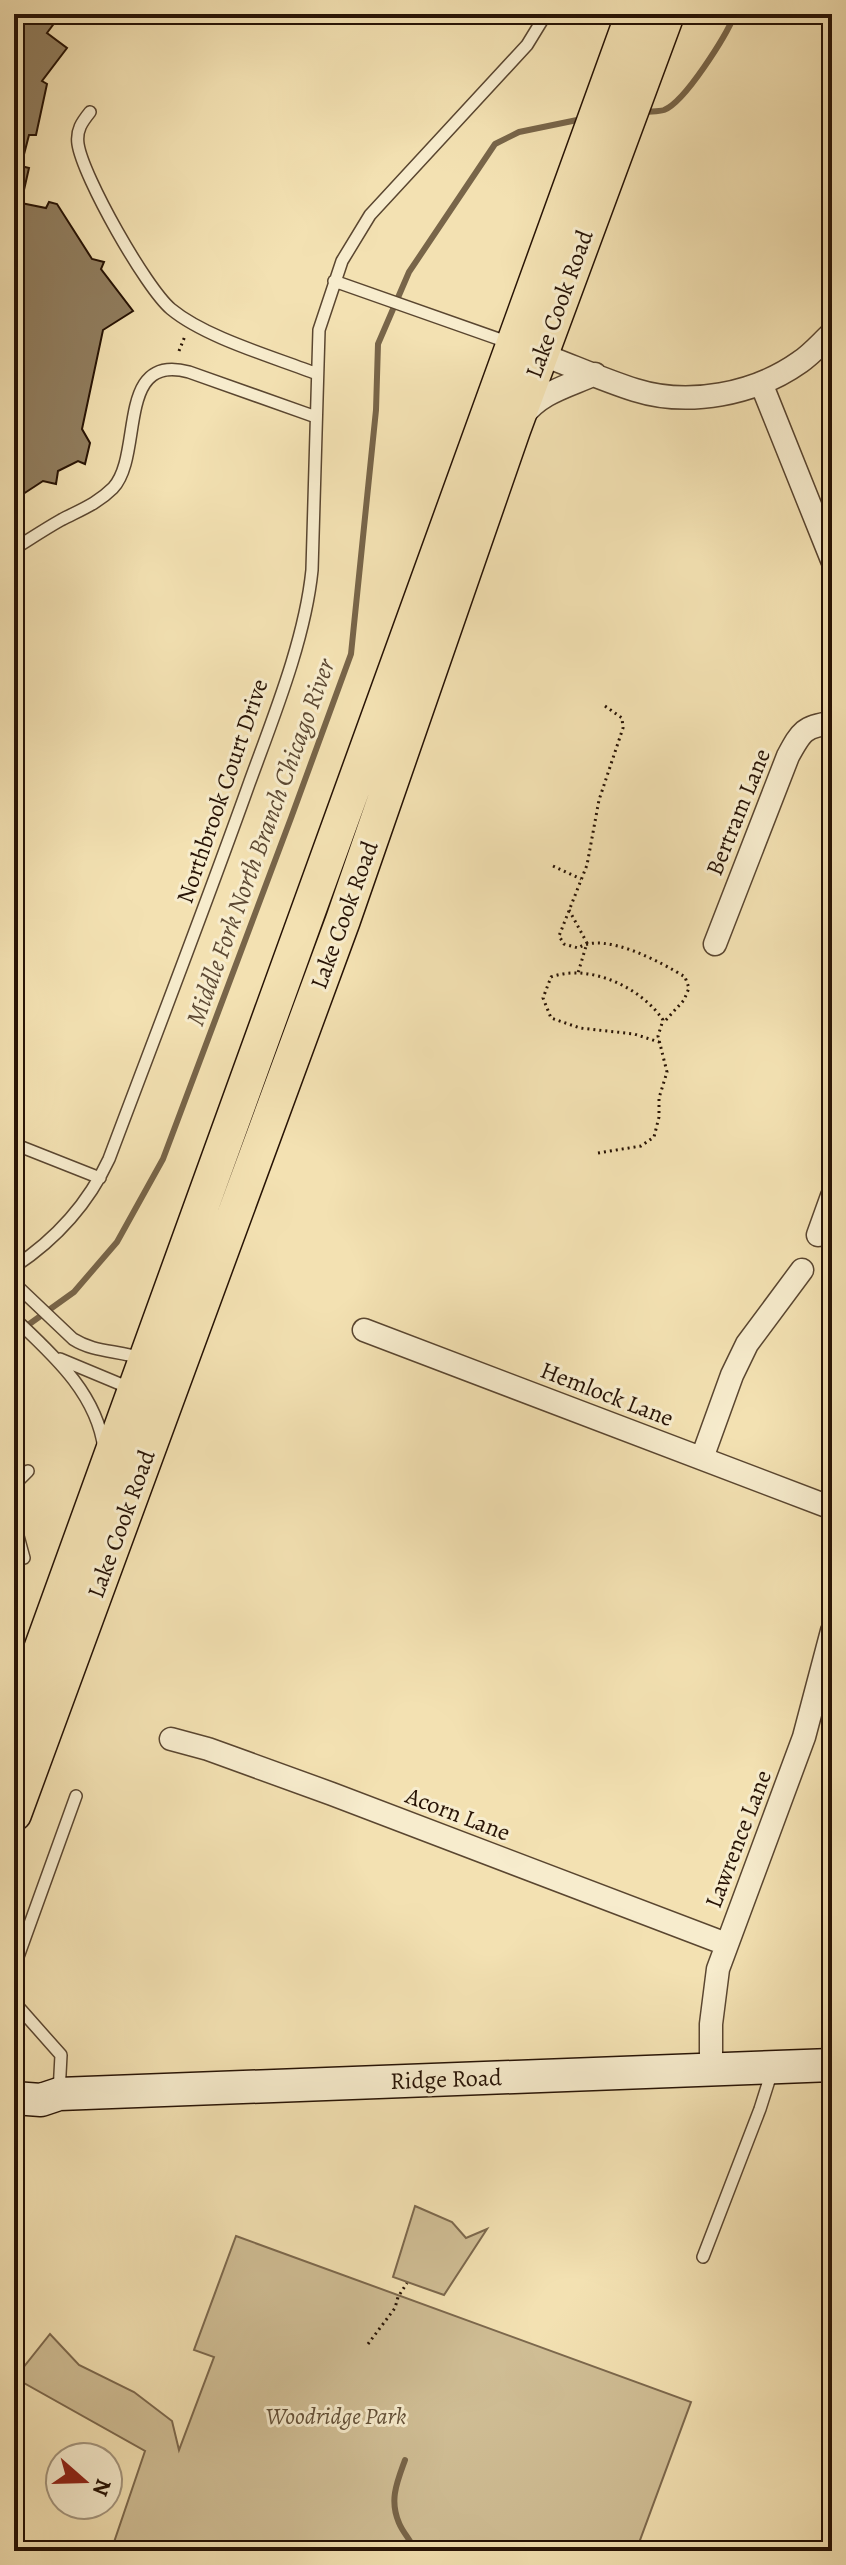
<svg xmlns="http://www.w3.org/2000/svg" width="846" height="2565" viewBox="0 0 846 2565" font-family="Alegreya,serif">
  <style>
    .green { fill: #d0be95; stroke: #7c684d; stroke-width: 2 }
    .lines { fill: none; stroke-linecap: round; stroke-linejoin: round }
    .stream { stroke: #786549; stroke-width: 6 }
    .building { fill: #917e5f; stroke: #271305; stroke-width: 2 }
    .lane-casing { stroke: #5a4630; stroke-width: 14 }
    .street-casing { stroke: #5a4630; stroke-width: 25 }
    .secondary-casing { stroke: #271305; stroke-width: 35 }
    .primary-casing { stroke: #271305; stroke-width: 37 }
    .path { stroke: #271305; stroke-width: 3; stroke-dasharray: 2 4; stroke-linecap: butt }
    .lane { stroke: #f7eccd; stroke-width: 11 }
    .street { stroke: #f7eccd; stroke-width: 22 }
    .secondary { stroke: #f7eccd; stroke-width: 32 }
    .primary { stroke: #f3e1b2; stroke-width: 34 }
    .labels { text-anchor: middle; stroke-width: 6; stroke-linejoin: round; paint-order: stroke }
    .street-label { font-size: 24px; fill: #271305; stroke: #f7eccd }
    .park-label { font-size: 24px; font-style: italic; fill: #624f37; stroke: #f7eccd }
    .water-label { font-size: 26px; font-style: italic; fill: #5d4933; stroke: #f7eccd }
  </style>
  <rect width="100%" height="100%" fill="#f3e1b2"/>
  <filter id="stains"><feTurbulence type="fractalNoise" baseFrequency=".0025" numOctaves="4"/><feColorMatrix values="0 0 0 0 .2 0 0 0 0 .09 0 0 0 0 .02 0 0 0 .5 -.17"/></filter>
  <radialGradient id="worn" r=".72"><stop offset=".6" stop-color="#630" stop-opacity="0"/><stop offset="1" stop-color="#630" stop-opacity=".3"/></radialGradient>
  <path class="green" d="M415,2206L452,2222L466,2238L487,2229L444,2295L393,2277Z
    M236,2236L691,2402L636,2551H111L145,2451L15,2378L50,2334L79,2365L134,2392L172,2421L179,2450L214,2357L194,2350Z"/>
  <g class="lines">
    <path class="stream" d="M645,112C650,111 658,112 664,110C685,102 726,36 735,14
      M14,1335L74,1292L117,1242L163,1159L291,818L351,654L376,410L378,344L409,272L495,144L519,132L582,119
      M405,2460C397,2482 389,2500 399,2523C403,2533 411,2540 415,2551"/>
  </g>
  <path class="building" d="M14,14H61L47,33L67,48L42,81L47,84L36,135H29L21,166L29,168L21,203L46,208L49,202L57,204L92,259L104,262L101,269L133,311L103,330L82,429L90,443L85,464L78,461L58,471L56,484L43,481L14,500Z"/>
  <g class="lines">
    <g class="lane-casing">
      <path id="lane" d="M90,112C82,122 76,130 78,144C83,177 146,288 171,309C206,338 274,357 317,374
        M334,281L510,343
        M14,549C30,539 45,529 61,520C80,510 97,504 113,488C144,455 115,352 189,372L316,417
        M14,1144L100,1178
        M14,1267C55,1240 88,1204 109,1159C156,1034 204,910 249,784C273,718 305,640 312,570L319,330L342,261L370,215L527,45L546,14
        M14,1283L73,1339C95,1353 119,1350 143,1359
        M14,1318C52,1354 97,1393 104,1449
        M60,1359L132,1389
        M14,1485L28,1471
        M18,1536L24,1558
        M14,1560L17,1571
        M14,1968L76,1796
        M14,2002L61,2055L59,2093
        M703,2257L760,2109L772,2071"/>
    </g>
    <g class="street-casing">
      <path id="street" d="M532,351C566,363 600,379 635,390C689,407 755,394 800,362C812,354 822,342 832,333
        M761,383L832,560
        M522,417C540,392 569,386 595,374
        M715,944L788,756C801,732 804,726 832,723
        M818,1235L832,1196
        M364,1330L832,1508
        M702,1458L732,1375L747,1344L802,1270
        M171,1739L208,1749L332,1794L726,1944
        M711,2069V2024L718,1969L804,1737L832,1631"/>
    </g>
    <g class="secondary-casing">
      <path id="secondary" d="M14,2098L41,2100L59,2094L832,2065"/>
    </g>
    <g class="primary-casing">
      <path id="primary" d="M14,1724L633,14
        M14,1814L343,920L513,430L667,14"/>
    </g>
    <path class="path" d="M179,351L185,336
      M605,706L622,718L623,728L599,800L587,865L559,936L564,944L578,948C604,931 661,962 685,977L689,988L684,1000L665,1021
      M553,866L581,879
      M569,910L587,943L578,973
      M598,1153L641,1146L654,1137L659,1117V1098L667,1072L658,1036L663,1020C641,987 589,963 551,977L543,998L551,1018L580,1028L634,1034L659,1042
      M368,2344L395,2308L398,2297L407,2283"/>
    <use href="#lane" class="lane"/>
    <use href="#street" class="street"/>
    <use href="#secondary" class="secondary"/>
    <use href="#primary" class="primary"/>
  </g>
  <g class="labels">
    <g class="street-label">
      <text transform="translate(559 304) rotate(-70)" y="8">Lake Cook Road</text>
      <text transform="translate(222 791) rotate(-71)" y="8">Northbrook Court Drive</text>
      <text transform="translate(738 812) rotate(-68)" y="8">Bertram Lane</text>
      <text transform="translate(344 915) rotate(-70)" y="8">Lake Cook Road</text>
      <text transform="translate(607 1394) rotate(21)" y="8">Hemlock Lane</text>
      <text transform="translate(121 1524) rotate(-70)" y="8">Lake Cook Road</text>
      <text transform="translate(458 1814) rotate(21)" y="8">Acorn Lane</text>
      <text transform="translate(738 1839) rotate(-69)" y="8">Lawrence Lane</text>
      <text transform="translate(446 2079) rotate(-2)" y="8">Ridge Road</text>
    </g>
    <g class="park-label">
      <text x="336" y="2424">Woodridge Park</text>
    </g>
    <g class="water-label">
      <text transform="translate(260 842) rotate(-70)" y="9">Middle Fork North Branch Chicago River</text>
    </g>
  </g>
  <rect width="846" height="2565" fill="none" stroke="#f3e1b2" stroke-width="48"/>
  <rect x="16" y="16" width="814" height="2533" fill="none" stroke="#271305" stroke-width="4"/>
  <rect x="24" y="24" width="798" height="2517" fill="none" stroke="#271305" stroke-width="2"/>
  <g transform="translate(84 2481) rotate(110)"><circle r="38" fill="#f7eccd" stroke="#a4957d" stroke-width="2"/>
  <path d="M0-6L14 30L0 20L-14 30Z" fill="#8f2418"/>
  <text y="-12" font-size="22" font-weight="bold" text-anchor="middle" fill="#271305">N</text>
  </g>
  <rect width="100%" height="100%" filter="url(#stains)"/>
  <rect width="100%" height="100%" fill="url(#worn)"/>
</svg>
